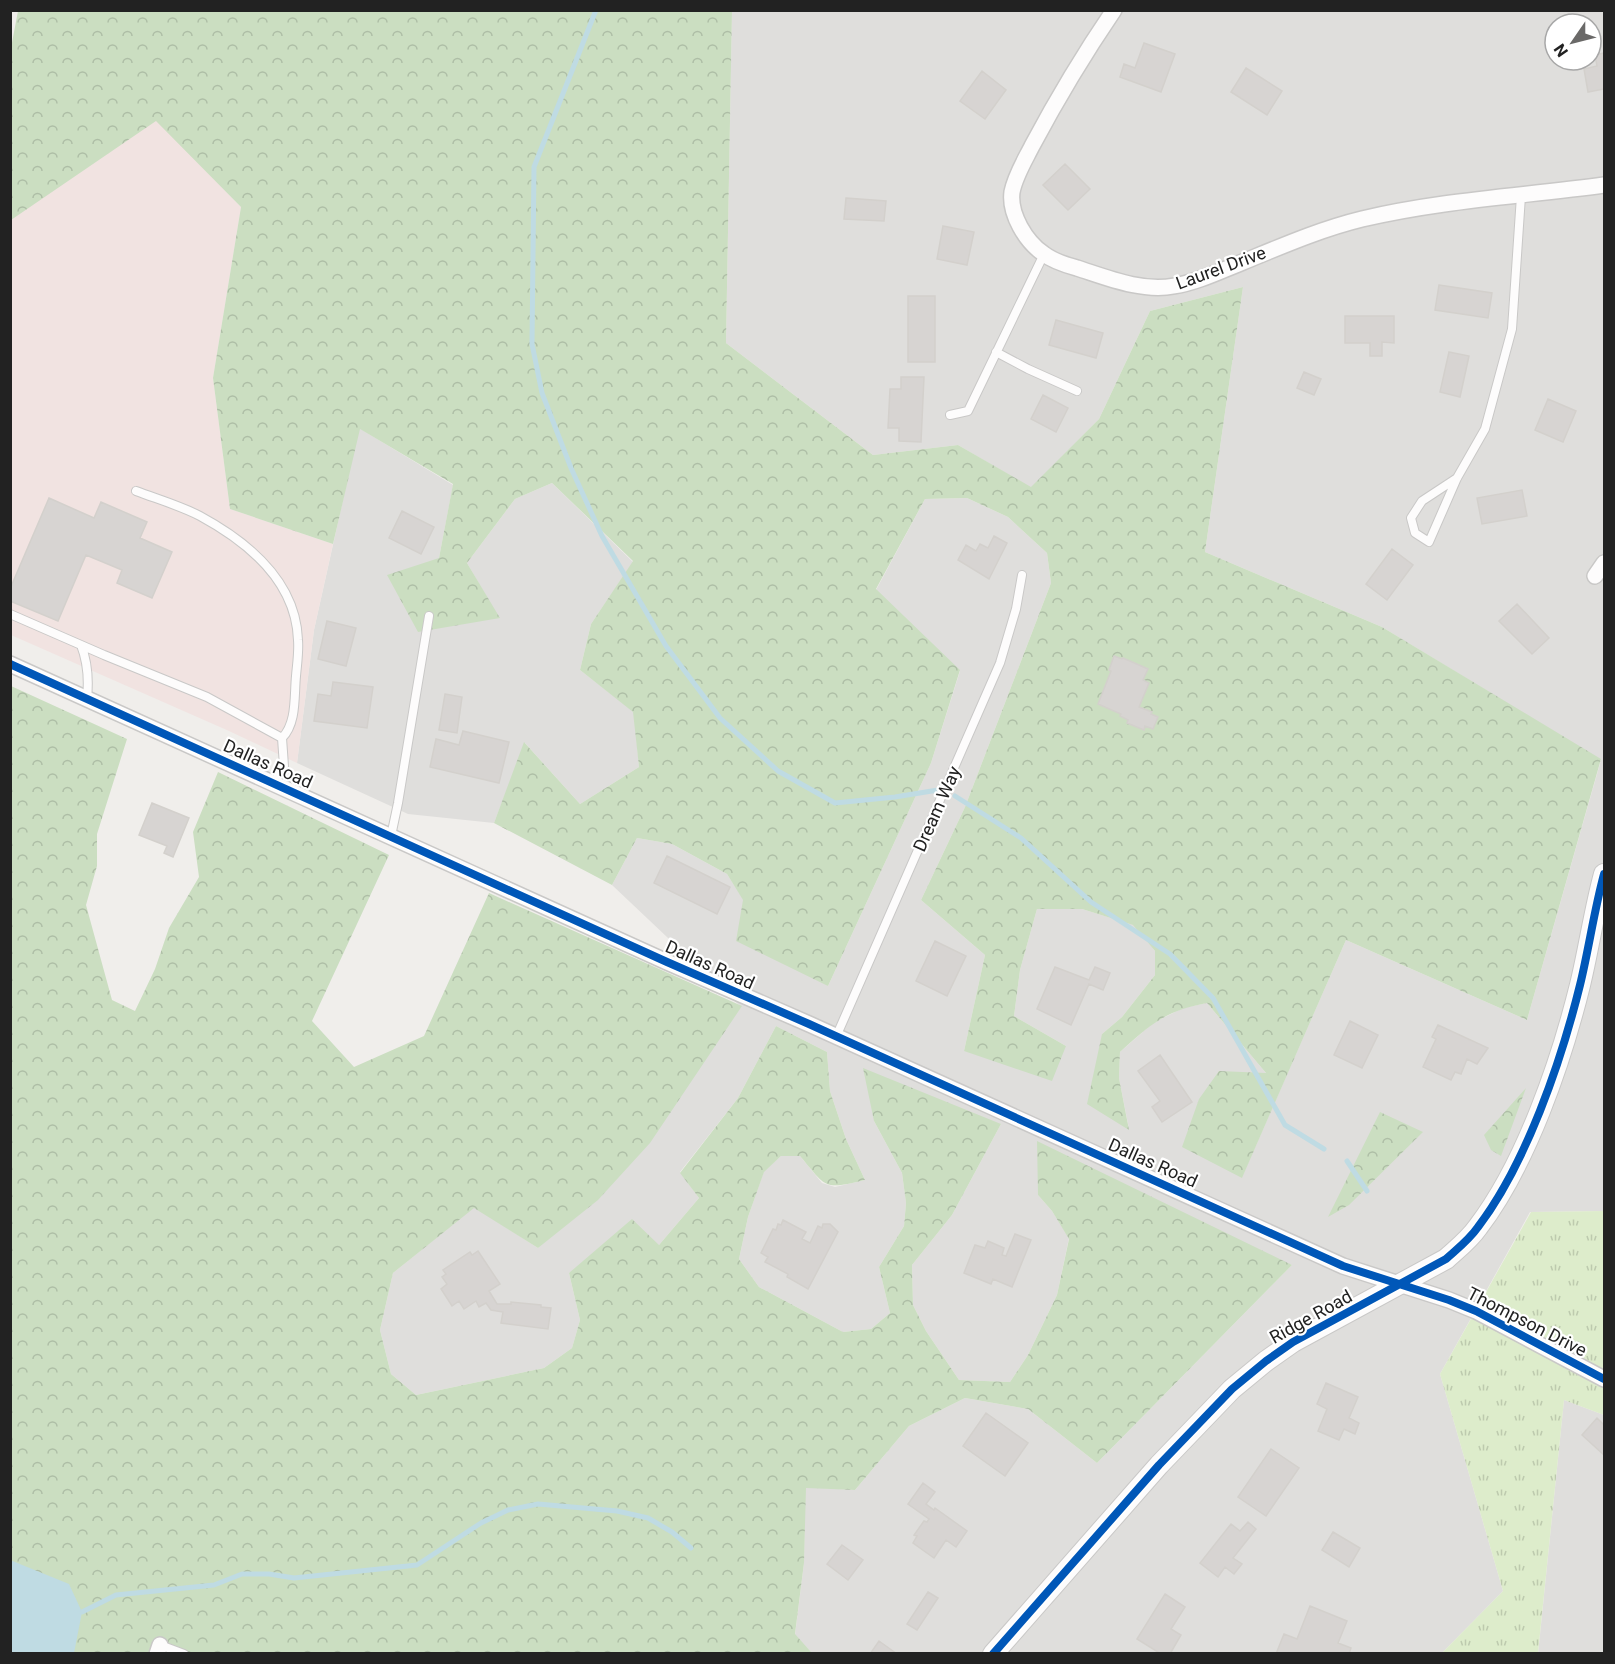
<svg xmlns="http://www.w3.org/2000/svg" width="1615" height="1664" viewBox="0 0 1615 1664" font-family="Roboto,sans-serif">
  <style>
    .residential { fill: #dfdedc; fill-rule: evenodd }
    .commercial { fill: #f1e3e1 }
    .grass { fill: url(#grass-tufts) }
    .forest { fill: url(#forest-crowns) }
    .water { fill: #bfdbe3 }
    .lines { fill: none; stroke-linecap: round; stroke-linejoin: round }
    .stream { stroke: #bfdbe3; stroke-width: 5 }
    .building { fill: #d7d4d2; stroke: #d3d0cc; stroke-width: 1.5 }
    .service-casing { stroke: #c9c8c7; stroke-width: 10 }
    .minor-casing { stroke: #c9c8c7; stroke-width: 18 }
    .tertiary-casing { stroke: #c9c8c7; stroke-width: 22 }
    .service { stroke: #fdfcfc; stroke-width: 8 }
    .minor { stroke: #fdfcfc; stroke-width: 15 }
    .tertiary { stroke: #fdfcfc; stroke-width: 20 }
    .cycleway-casing { stroke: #fff; stroke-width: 11 }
    .cycleway { stroke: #0057b8; stroke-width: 8 }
    .labels { text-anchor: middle; stroke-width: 4.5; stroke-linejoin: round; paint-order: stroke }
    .street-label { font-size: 18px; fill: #222; stroke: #fff }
  </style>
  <defs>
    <pattern id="grass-tufts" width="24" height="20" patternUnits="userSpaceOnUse" patternTransform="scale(1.5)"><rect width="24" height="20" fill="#ddeccb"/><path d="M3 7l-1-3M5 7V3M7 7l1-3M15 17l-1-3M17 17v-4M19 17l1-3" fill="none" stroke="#bdcaae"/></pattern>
    <pattern id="forest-crowns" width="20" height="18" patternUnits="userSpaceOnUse" patternTransform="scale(1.5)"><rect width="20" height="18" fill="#cbdec1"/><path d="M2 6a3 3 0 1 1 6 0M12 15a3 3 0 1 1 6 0" fill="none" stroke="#aebea6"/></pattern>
  </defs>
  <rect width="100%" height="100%" fill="#f0eeeb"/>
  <path class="residential" d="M732,11H1604V1211L1530,1212L1440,1374L1503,1591L1442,1653H812L795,1635L804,1563L805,1487L855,1490L909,1426L965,1398L1028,1409L1097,1463L1292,1265L1038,1195L1052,1211L1069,1238L1057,1295L1028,1355L1010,1382L959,1380L926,1331L913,1305L912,1265L952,1215L1001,1124L874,1121L902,1173L906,1203L904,1226L879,1267L890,1313L871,1329L843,1332L759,1287L739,1259L748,1217L764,1171L781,1156H800L822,1183L835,1187L865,1180L846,1139L830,1091L827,1052L776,1026L738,1098L680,1172L699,1198L659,1245L569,1273L580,1320L572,1348L544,1368L416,1395L391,1374L380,1330L393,1273L474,1207L538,1248L741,1007L612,885L637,838L672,844L727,874L743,899L828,986L931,763L960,671L876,590L925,499L967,498L1008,517L1047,553L1051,583L965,807L921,900L985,955L964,1051L1066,1046L1014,1016L1020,970L1037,909H1082L1134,925L1155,951V975L1122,1017L1102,1034L1129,1129L1119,1078L1120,1052L1153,1023L1183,1008L1207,1003L1266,1073L1242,1177L1346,940L1527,1020L1601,760L1382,627L1205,552L1243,287L1150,311L1099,419L1031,488L958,445L873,455L726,343ZM1555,24H1591V60H1555Z
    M359,428L453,485L439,558L499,618L467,563L515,499L552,483L633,562L591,624L580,670L634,712L639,767L580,804L525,743L494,823L408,814L297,763L314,630Z
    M1564,1400L1604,1415V1653L1538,1654Z"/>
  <path class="commercial" d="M157,120L241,207L213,378L230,509L333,544L314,630L297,763L229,731L11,635L10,220Z"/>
  <path class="grass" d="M1604,1211V1415L1564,1400L1538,1653H1442L1503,1591L1440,1374L1531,1212Z"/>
  <path class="forest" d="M18,11H732L726,343L873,455L958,445L1031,487L1099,419L1150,311L1243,287L1205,552L1382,627L1601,759L1527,1020L1346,940L1242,1178L1182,1147L1199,1099L1219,1071L1266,1073L1207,1003C1165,1011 1151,1024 1120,1052L1119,1078L1129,1130L1087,1104L1102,1034L1122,1017L1155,975V951L1133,925L1082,909H1037L1020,970L1014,1016L1066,1046L1052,1081L964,1051L985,955L921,900L965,807L1051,583L1047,553L1008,517L967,498L925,499L876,589L960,670L931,763L828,986L736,941L743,900L727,874L672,844L637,838L612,885L494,823L524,742L580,804L639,767L633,712L580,670L591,624L633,561L552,483L515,499L467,563L500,618L418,632L387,575L439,558L453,484L360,429L333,544L230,509L213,378L241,207L156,121L11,220L10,53Z
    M11,686L127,739L97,834V866L86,905L112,1000L135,1011L155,969L169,928L199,877L193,832L218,772L389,855L312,1021L354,1067L424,1036L489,893L742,1006L650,1143L598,1200L538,1248L474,1208L393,1273L380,1330L391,1374L416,1395L544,1368L572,1348L580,1320L569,1273L632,1219L659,1245L699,1198L680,1173L738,1098L776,1026L827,1052L830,1091L846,1139L865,1180C823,1190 827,1188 800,1156H781L764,1172L748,1217L739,1259L759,1287L843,1332L871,1329L890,1313L879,1267L904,1226L906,1203L902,1173L874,1121L863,1068L1001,1124L952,1215L912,1265L913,1305L926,1331L959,1380L1010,1382L1028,1355L1057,1295L1069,1239L1052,1211L1038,1195L1037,1141L1292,1265L1097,1463L1028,1409L965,1398L909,1426L855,1490L806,1488L804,1563L795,1634L812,1653L11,1654Z
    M1526,1088L1501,1156L1491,1150L1484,1135Z
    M1380,1112L1423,1132L1349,1205L1328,1217Z"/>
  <path class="water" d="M10,1560L69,1584L82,1612L74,1653H11Z"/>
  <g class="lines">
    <path class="stream" d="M596,10L534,167L532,344L542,393L571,468L602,536L666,646L720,718L778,771L835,803L895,797L938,790
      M955,796L1021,838L1091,902L1170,954L1213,998L1285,1125L1324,1149
      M1347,1161L1367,1191
      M82,1612L116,1595L214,1585L242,1574H269L294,1578L417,1565L481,1523L508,1510L538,1504L617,1511L648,1518L672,1532L691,1548"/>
  </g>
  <path class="building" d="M1144,43L1175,54L1161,92L1120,77L1124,64L1135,68Z
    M1604,53V89L1588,92L1584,69L1597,66L1595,55Z
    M1246,68L1282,91L1267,115L1231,92Z
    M982,71L1006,90L985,119L960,101Z
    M1065,164L1090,189L1068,210L1043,185Z
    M846,198L886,201L884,221L844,219Z
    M943,226L974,232L967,265L937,259Z
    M1439,285L1492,293L1488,318L1435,310Z
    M908,296H935V362H908Z
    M1345,316H1394V343L1382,342V356H1370V343H1345Z
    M1056,320L1103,333L1096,358L1049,345Z
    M1449,352L1469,356L1460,397L1440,392Z
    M1304,372L1321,379L1314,395L1297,388Z
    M901,377H924L921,442L899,441V428H888L890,389H901Z
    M1043,395L1068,408L1056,432L1031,419Z
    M1548,399L1576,411L1563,442L1535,430Z
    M1522,490L1527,516L1482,524L1477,498Z
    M49,498L94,518L101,502L147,522L140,538L172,552L152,598L117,583L122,570L86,555L58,621L10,601V589Z
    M402,511L434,527L421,554L389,538Z
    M994,536L1007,543L989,579L958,560L966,545L976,551L980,544L988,548Z
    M1392,549L1413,565L1387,600L1366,584Z
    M1517,604L1549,638L1532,654L1499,621Z
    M327,621L356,628L346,666L318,659Z
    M1114,656L1122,659L1123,658L1148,669L1143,680L1149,683L1139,707L1152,712L1151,714L1158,717L1153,729L1145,726L1144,730L1127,723L1128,720L1120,716L1121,714L1098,704L1111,671L1109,670Z
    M333,682L373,687L367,728L314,721L318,694L331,696Z
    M445,694L462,697L457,733L439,730Z
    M463,731L509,742L499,783L430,767L436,739L459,745Z
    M152,803L189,818L173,857L164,853L167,846L139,835Z
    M667,856L730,887L717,914L654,883Z
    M935,941L966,956L947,996L916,981Z
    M1055,967L1089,980L1095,967L1110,973L1103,990L1089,984L1071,1025L1037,1009Z
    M1350,1021L1378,1035L1362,1068L1334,1055Z
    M1438,1025L1488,1048L1477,1064L1467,1059L1461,1074L1455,1072L1451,1080L1423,1067L1436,1039L1432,1037Z
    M1160,1055L1192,1102L1162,1122L1152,1107L1160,1101L1138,1071Z
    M783,1220L806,1232L802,1239L810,1243L818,1226L822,1228L823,1224H830L838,1232L808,1289L787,1277L788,1274L765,1262L768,1257L761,1253L773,1229L776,1230L778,1224L781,1225Z
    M1015,1234L1031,1240L1012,1287L993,1279L991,1284L964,1273L975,1245L985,1248L988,1241L1004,1248L1002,1255L1006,1256Z
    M478,1251L500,1284L489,1291L497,1304H511V1302L541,1305V1307L551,1308L548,1329L501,1323L503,1312L491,1310L486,1303L479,1307L476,1301L464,1309L459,1301L452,1306L441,1289L447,1284L442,1277L446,1274L443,1270L470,1252L472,1255Z
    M1326,1383L1358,1397L1349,1418L1359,1423L1355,1434L1344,1429L1339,1440L1318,1431L1327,1409L1317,1404Z
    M986,1413L1028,1443L1005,1476L963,1446Z
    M1597,1418L1604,1425V1455L1582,1435Z
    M1271,1449L1299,1468L1266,1516L1238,1497Z
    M923,1483L935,1492L926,1504L934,1510L935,1508L967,1531L956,1547L946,1540L934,1558L913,1543L917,1536L914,1535L924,1521L927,1522L929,1519L908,1504Z
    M1248,1522L1256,1529L1233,1558L1242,1564L1234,1574L1225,1567L1218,1577L1200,1563L1231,1524L1240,1531Z
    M1333,1532L1360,1548L1349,1567L1322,1550Z
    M842,1545L863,1560L848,1580L827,1564Z
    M928,1592L938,1598L917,1630L907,1624Z
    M1165,1594L1185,1607L1171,1629L1181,1635L1170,1654H1161L1137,1639Z
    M1310,1606L1347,1621L1338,1643L1351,1648L1349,1654H1276L1284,1634L1297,1639Z
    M879,1641L897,1654H870Z"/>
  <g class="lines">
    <g class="service-casing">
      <path id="service" d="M996,352L1028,369L1077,391
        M950,415L968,411L1044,254
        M1457,478L1422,501L1411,518L1415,533L1429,542L1457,478L1485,429L1512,329L1521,196
        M136,491C157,499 181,506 200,516C248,542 296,582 298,640C299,652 297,664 296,676C294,696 297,723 282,738
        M10,614L104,655L207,697L282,738L284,766L274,783
        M81,645C88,663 89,679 87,698
        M391,836L398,803L429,616
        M836,1037L1000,663L1016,609L1022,575
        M160,1645L184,1654"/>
    </g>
    <g class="minor-casing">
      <path id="minor" d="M1114,10C1084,54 1057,99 1032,146C1025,160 1015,176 1012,192C1009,214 1026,242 1044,254C1053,261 1066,265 1077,268C1108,278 1142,292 1174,286C1198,282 1220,271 1243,262C1282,246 1321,229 1362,219C1442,200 1524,196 1604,185
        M1595,576L1604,563
        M10,664L667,962L809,1024L1343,1266L1449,1300L1476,1311L1604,1379
        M157,1654L160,1645"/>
    </g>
    <g class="tertiary-casing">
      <path id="tertiary" d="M993,1654L1159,1465L1232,1389L1266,1361L1293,1342L1446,1259C1457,1249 1469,1240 1478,1227C1526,1164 1561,1062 1580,985C1589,948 1594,911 1604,874"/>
    </g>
    <use href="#service" class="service"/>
    <use href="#minor" class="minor"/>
    <use href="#tertiary" class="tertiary"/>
    <g class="cycleway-casing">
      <path id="cycleway" d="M10,664L667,962L809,1024L1343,1266L1449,1300L1476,1311L1604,1379
        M993,1654L1159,1465L1232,1389L1266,1361L1293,1342L1446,1259C1457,1249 1469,1240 1478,1227C1526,1164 1561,1062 1580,985C1589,948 1594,911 1604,874"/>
    </g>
    <use href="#cycleway" class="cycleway"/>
  </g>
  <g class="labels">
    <g class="street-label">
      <text transform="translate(1221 268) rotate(-20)" y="6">Laurel Drive</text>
      <text transform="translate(268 764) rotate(24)" y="6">Dallas Road</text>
      <text transform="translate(937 809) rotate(-66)" y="6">Dream Way</text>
      <text transform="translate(710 965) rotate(24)" y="6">Dallas Road</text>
      <text transform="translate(1153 1163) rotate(24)" y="6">Dallas Road</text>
      <text transform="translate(1311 1317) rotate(-29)" y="6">Ridge Road</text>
      <text transform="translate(1527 1322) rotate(27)" y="6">Thompson Drive</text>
    </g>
  </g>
  <rect width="1615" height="1664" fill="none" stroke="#222222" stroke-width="24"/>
  <g transform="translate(1573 42) rotate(235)"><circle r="28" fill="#ffffff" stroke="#a7a7a7" stroke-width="1.5"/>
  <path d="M0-4.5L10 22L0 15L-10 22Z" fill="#6a6968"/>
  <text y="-9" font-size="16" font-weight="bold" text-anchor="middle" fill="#222222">N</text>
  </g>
</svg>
